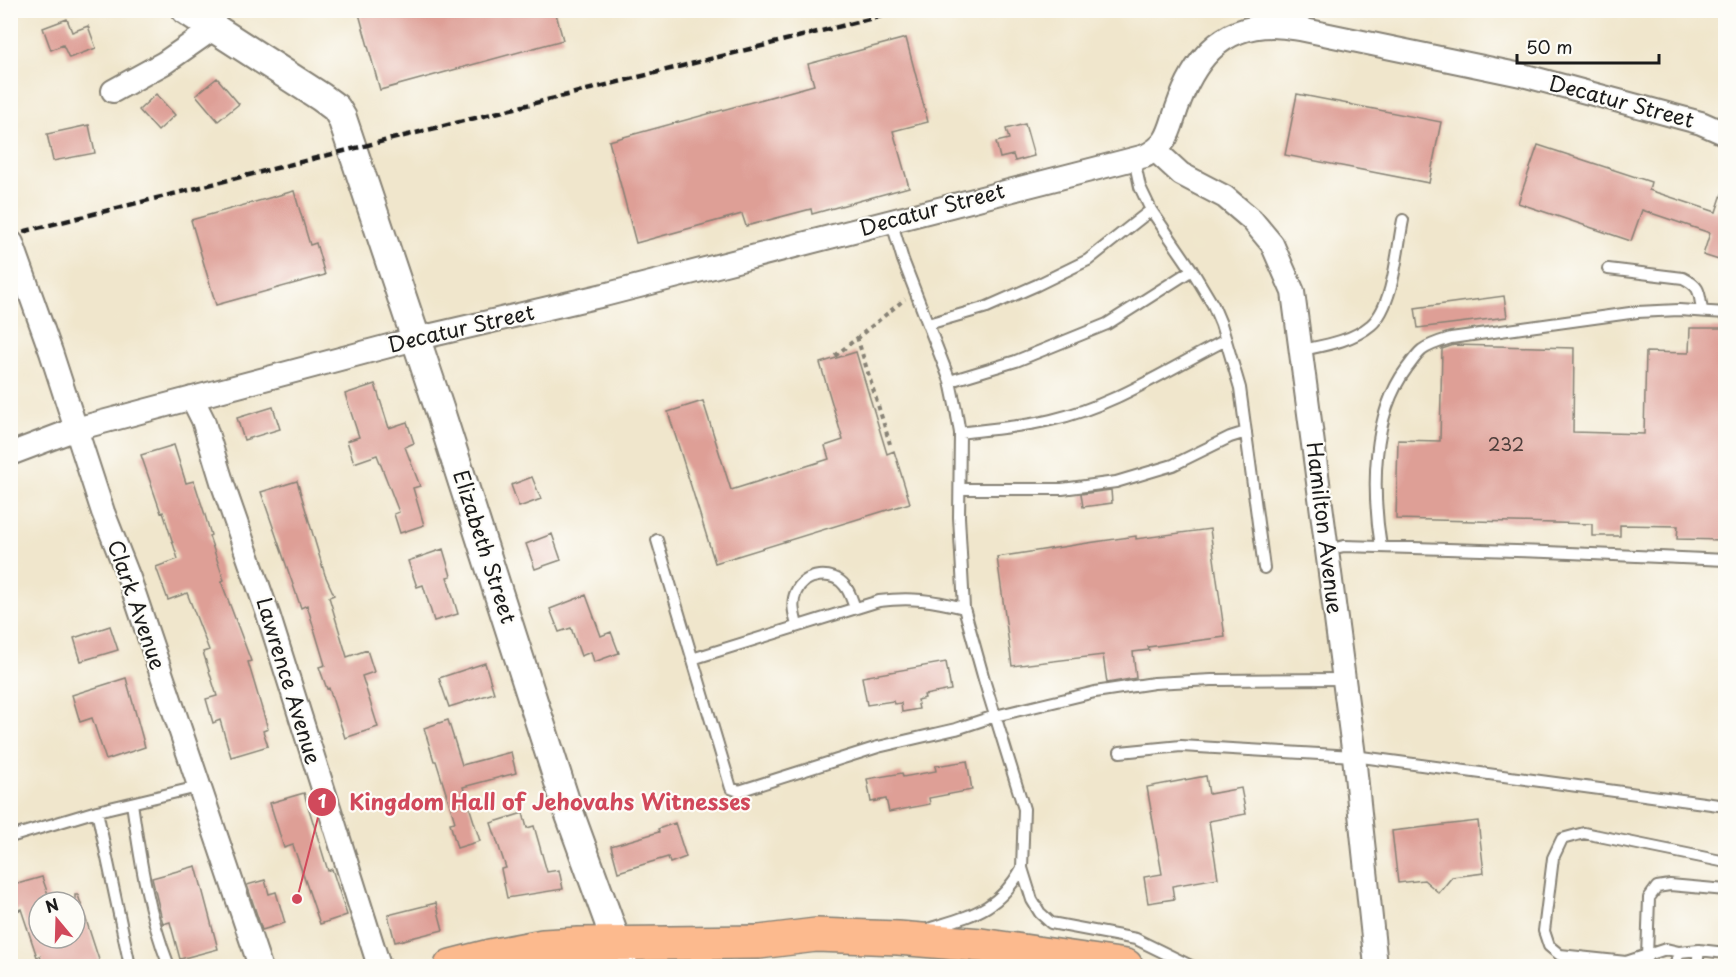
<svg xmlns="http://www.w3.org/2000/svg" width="1736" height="977" viewBox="0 0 1736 977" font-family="'Playpen Sans',sans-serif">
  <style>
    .building { fill: #de9f96 }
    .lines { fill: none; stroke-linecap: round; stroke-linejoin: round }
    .service-casing { stroke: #868174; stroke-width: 14 }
    .minor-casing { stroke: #868174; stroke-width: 26 }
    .tertiary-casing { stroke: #868174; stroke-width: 32 }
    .primary-casing { stroke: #868174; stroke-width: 36 }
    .path { stroke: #868174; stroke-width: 4; stroke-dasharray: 4.5 4.5; stroke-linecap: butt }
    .service { stroke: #fff; stroke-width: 10 }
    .minor { stroke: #fff; stroke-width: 22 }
    .tertiary { stroke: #fff; stroke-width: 28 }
    .primary { stroke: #fcba8e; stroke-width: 33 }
    .rail { stroke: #1c1c1c; stroke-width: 4.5; stroke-dasharray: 9 4.5; stroke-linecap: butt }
    .labels { text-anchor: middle; stroke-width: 4.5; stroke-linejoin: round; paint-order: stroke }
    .number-label { font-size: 18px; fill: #4c3d3a }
    .street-label { font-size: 21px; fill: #1c1c1c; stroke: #fdfcf7 }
    .leader { fill: none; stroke: #d1495b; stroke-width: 2 }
    .callout-dot { fill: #d1495b; stroke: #fdfcf7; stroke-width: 2 }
    .mark-label { font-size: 18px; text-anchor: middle; font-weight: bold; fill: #fff }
    .callout-label { font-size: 22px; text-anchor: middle; font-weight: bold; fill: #d1495b; stroke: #fdfcf7; stroke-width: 4.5; stroke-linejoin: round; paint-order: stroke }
  </style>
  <rect width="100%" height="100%" fill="#fdfcf7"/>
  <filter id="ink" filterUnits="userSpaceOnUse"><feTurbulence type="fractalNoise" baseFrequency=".0167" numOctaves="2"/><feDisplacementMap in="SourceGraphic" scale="12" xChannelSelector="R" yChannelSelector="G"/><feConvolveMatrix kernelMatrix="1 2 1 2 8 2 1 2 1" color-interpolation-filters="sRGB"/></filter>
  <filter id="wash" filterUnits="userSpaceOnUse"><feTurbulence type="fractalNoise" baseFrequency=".008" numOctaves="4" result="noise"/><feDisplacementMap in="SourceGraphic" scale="24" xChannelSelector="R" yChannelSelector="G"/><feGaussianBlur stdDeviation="1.35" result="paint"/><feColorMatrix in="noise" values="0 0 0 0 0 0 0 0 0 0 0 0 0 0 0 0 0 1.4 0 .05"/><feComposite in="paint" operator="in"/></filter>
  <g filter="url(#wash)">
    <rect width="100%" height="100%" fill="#f0e6cc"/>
    <g id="blocks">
      <path class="building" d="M358,10H555L563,40L380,90Z
        M67,19L72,32L88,26L96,48L69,58L63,45L51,50L43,28Z
        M906,38L928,122L893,131L909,187L812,214L811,209L746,226L742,214L636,243L609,141L814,85L808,64Z
        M217,78L239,104L218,121L196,95Z
        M156,94L175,115L158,131L139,110Z
        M1297,94L1441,122L1429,183L1285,155Z
        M1025,124L1034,156L1015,161L1013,155L1000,158L996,142L1009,139L1006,129Z
        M89,125L95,153L53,161L47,134Z
        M1538,145L1651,182L1649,190L1716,212L1722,194L1725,195V249L1722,261L1703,255L1710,233L1642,210L1631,241L1518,203Z
        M294,191L310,245L316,243L325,275L216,305L191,220Z
        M1504,296L1507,317L1418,328L1415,308Z
        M1690,328H1725V540L1677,539L1678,526L1620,525V536H1592V524L1396,519L1398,440L1440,441L1442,349L1454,345L1574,348L1573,432L1644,434L1646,352L1689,353Z
        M856,352L887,454L894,451L910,503L715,563L668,412L703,401L731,490L829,459L825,446L843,440L820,363Z
        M375,384L389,428L407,422L414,443L405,447L420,486L413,488L424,525L400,533L394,514L399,512L377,455L354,463L347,441L359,437L345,394Z
        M273,407L280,429L244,440L237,418Z
        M174,445L186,483L194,481L205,515L211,535L209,536L224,580L221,581L251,661L248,662L268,729L263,731L268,746L231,757L220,720L213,723L206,699L217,696L203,652L209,650L187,593L168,600L156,567L178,559L163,512L161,513L141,455Z
        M532,477L541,499L519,507L511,485Z
        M297,481L325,575L334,595L329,597L347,657L367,650L374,672L362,676L378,727L345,738L329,688L327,689L319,667L325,665L307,605L301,608L261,492Z
        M1111,490L1112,503L1083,507L1081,494Z
        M1210,529L1225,637L1148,647L1149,650L1133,652L1136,678L1107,683L1103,655L1012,666L997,557L1088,543L1136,536V539Z
        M552,534L561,560L535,569L526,544Z
        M443,549L451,576L447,577L458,614L434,621L423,585L417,587L408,561Z
        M586,595L601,636L611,632L619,653L594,662L591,652L581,656L571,628L559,632L550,609Z
        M110,626L118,650L81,661L74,638Z
        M946,662L951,690L924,695L925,698L917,700L919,709L902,712L901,703L894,704L893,701L867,705L862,677Z
        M485,663L494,693L449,707L439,678Z
        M126,678L145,747L106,760L92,718L80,722L72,695Z
        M448,720L462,765L511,752L516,773L463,787L480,841L457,848L450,823L455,822L436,761H434L424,728Z
        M967,761L972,790L929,798L930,804L889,812L886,799L871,802L867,779L902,773L903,777L936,771L935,766Z
        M1206,776L1209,794L1241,788L1246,814L1209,821L1218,878L1172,886L1174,899L1148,903L1144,877L1162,874L1147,787Z
        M304,793L328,871L332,869L347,915L320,924L293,845L284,848L270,803Z
        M523,813L527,828L534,826L547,872L559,870L563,889L507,898L501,869L506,868L491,823Z
        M1478,821L1484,873L1452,877L1439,893L1424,880L1398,883L1392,831Z
        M675,823L686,857L670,863L668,857L618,872L611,846L659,832L658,829Z
        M196,866L218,949L180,959L170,922L163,924L152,878Z
        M42,877L50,900L39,902V938H75V895H78L101,966H43L40,956L37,957L21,909L10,913V886Z
        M265,880L269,894L276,892L285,923L262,930L247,885Z
        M436,903L443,930L395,942L388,915Z"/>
    </g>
  </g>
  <g filter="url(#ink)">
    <use href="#blocks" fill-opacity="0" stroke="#868174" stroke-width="1.5"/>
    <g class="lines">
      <g class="service-casing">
        <path id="service" d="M1134,159L1140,187L1151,210L1192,270L1213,305L1221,324L1240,388L1264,568
          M891,220L903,260L950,381L956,410L960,433L959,517L964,608L985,683L1024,809L1022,868L1032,900L1040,913L1051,923L1136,939L1191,966
          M1608,269L1683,278C1701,287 1699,292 1702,311
          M928,324L987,307L1037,285L1088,260L1151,210
          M1302,350C1326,345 1352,341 1371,325C1394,305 1397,249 1403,220
          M950,381L1016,361L1107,324L1192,270
          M960,433C990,429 1021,427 1051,420C1114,406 1168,369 1226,340
          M960,489H1062L1116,482L1173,465L1230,437L1246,432
          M657,540L731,788L739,791L878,747L956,729L995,716L1095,692L1154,683L1212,680L1344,679
          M1381,547C1372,491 1371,416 1407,368C1411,363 1416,355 1422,350C1430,344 1441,341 1451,338L1637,312L1679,310L1726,313
          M1327,550L1344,546L1547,552L1726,560
          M797,625C794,614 791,603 796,592C804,573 833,570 845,586C850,592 852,600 855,608
          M692,659L879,601C911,597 932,600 964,608
          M1120,752L1181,746L1354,756L1726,806
          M132,803C140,859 148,913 169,966
          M97,811L130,966
          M10,837L97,811L198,787
          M1726,862L1584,833L1562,839L1553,858L1544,931L1549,946L1560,955L1626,962L1666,949L1679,952L1699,950L1726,953
          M928,929C972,915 998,911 1022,868
          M1647,957L1649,898L1657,887L1670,885L1726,890
          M1675,966L1679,952
          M1697,966L1699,950"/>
      </g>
      <g class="minor-casing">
        <path id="minor" d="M113,91L164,63L214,28
          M1156,151L1181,174L1225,197L1252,220L1272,244L1293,292L1354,756L1376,966
          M12,243L51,352L103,512L129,578L260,966
          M192,398L203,420L223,485L268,614L379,966
          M10,454L76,429L415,339L604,295L1145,156C1169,144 1169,131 1177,108C1193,63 1219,26 1272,26C1281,26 1290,28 1300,29L1526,76L1701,123L1726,134
          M617,944L627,966"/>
      </g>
      <g class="tertiary-casing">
        <path id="tertiary" d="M186,10L321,97L336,108L342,118L439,408L566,804L617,944"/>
      </g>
      <g class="primary-casing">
        <path id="primary" d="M451,966L490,956L543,946L579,944L759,942L816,935L898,938L981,945L1126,966"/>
      </g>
      <path class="path" d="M857,337L890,444
        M835,356L905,299"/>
      <use href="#service" class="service"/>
      <use href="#minor" class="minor"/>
      <use href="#tertiary" class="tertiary"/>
      <use href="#primary" class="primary"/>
      <path class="rail" d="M10,235L905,10"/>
    </g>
  </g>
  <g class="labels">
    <g class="number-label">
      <text x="1506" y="451">232</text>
    </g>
    <g class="street-label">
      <text transform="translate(1621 102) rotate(15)" y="7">Decatur Street</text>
      <text transform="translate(932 210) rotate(-15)" y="7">Decatur Street</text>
      <text transform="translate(461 329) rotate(-13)" y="7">Decatur Street</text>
      <text transform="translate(1324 528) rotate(83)" y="7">Hamilton Avenue</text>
      <text transform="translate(484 547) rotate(72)" y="7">Elizabeth Street</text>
      <text transform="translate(136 605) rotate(71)" y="7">Clark Avenue</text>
      <text transform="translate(288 681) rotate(73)" y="7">Lawrence Avenue</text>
    </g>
  </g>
  <path class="leader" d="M297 899L322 802"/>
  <g class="callout-dot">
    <circle cx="297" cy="899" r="6"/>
    <circle cx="322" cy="802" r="15"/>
  </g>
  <g class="mark-label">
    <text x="322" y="808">1</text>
  </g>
  <g class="callout-label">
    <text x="550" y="810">Kingdom Hall of Jehovahs Witnesses</text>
  </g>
  <rect width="1736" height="977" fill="none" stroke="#fdfcf7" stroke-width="36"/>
  <g transform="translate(57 920) rotate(341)"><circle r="28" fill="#fdfcf7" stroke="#a3a29f" stroke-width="1.5"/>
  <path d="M0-4.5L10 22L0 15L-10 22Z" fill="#d1495b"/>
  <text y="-9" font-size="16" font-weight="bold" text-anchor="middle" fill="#1c1c1c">N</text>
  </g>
  <path d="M1517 54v9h142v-9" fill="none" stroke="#1c1c1c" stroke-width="3"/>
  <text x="1526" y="54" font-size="18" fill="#1c1c1c" stroke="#fdfcf7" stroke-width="4.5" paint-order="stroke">50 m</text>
</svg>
